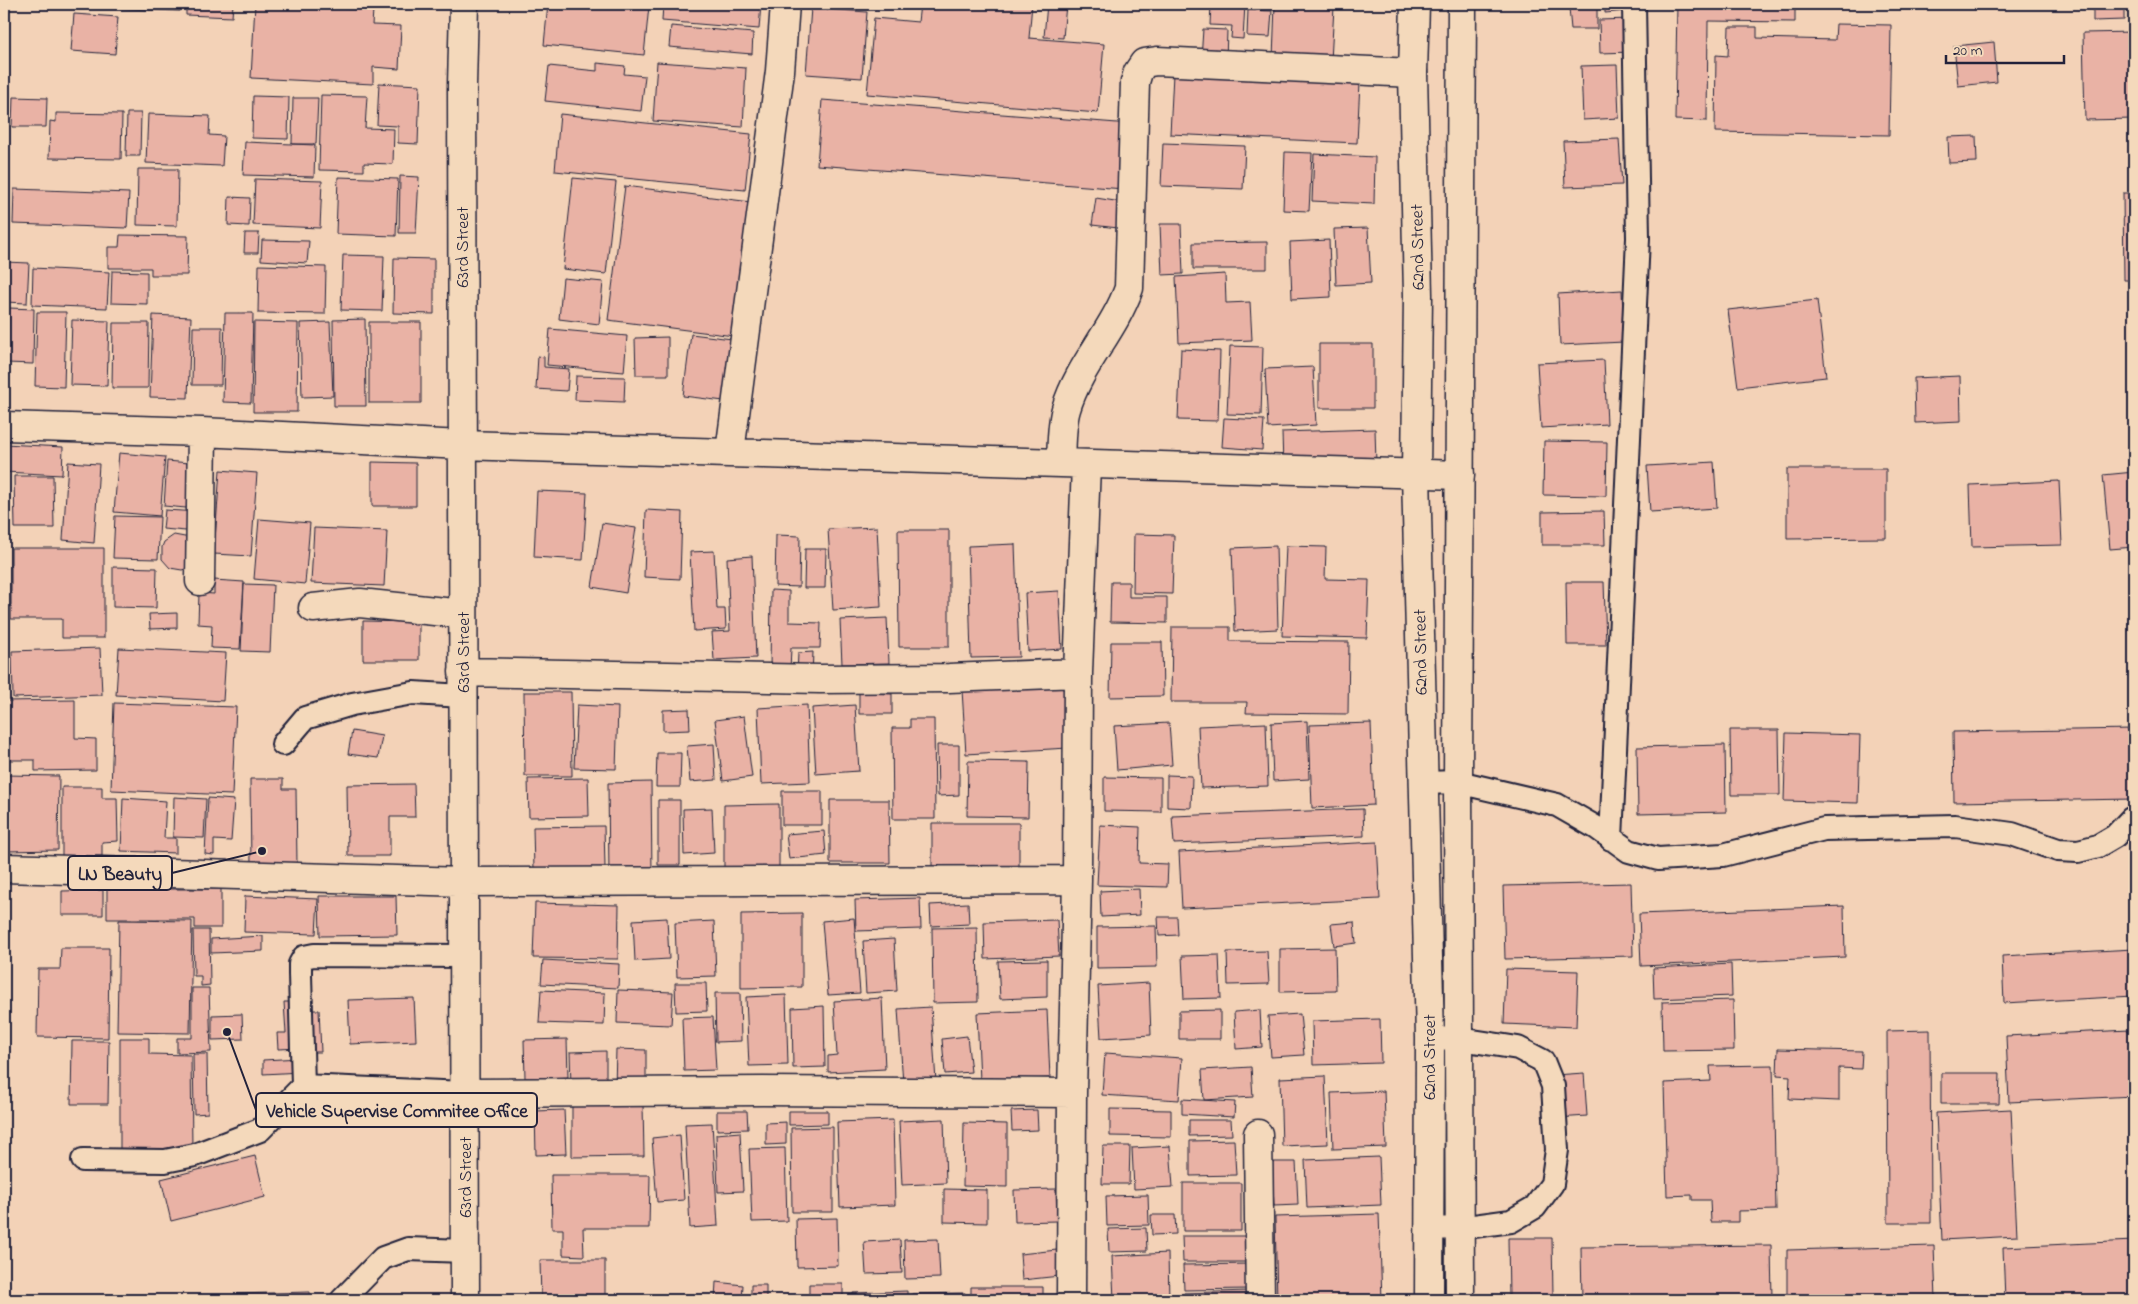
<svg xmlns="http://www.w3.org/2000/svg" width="2138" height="1304" viewBox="0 0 2138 1304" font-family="'Indie Flower',sans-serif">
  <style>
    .building { fill: #e9b2a5; stroke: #22223b }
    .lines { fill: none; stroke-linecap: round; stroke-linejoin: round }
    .lane-casing { stroke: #22223b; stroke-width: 26 }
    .street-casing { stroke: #22223b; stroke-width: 31 }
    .secondary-casing { stroke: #22223b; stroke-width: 31 }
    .lane { stroke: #f4d9bb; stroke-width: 22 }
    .street { stroke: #f4d9bb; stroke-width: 28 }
    .secondary { stroke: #f4d9bb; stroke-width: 28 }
    .labels { text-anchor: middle; stroke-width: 4; stroke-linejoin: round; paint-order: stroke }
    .street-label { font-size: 18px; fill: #22223b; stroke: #f4d9bb }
    .leader { fill: none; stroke: #22223b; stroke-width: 2 }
    .callout-dot { fill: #22223b; stroke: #f4d9bb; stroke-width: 2 }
    .callout { fill: #f4d9bb; stroke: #22223b; stroke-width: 2 }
    .callout-label { font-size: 19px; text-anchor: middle; font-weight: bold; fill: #22223b }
  </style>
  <rect width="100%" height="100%" fill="#f3d2b7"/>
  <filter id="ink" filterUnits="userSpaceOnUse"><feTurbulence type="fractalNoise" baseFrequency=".02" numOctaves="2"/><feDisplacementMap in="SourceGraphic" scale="10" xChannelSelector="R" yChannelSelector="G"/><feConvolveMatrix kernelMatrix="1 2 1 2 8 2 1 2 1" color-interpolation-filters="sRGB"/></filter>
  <g filter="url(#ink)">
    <path class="building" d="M71,4H180V11L71,7Z
      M186,4H233L232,17L186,15Z
      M255,4L373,10L372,25L401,26L399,69L373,67V84L251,78Z
      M548,4L649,6L644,55L544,45Z
      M663,4H761L759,29L662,21Z
      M810,4H839V7Z
      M920,4H1032L1029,38L1104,44L1098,113L867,94L874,18L918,22Z
      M1047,4H1066L1063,38L1044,37Z
      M1211,4H1245L1243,39L1231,38L1232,26L1210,25Z
      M1605,4H1626L1627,11L1605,13Z
      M1677,4H1795V22L1708,21L1707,121L1675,120Z
      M2093,4H2124V20L2093,21Z
      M1275,5L1334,7L1331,61L1273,58Z
      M1597,7V29H1571L1569,8Z
      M811,8L867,12L862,78L806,74Z
      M1248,10L1272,11L1270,37L1247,36Z
      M74,14L118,17L115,54L71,51Z
      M1631,19L1632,52L1600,53L1599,20Z
      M1836,24L1891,25L1889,135L1715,132L1716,55L1728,56L1729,27H1757V38L1835,40Z
      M671,26L753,33L752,54L669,47Z
      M1203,29L1227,30L1226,61L1201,60Z
      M2134,32V119L2085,120L2083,33Z
      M1994,42L1997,82L1958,86L1954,46Z
      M657,62L746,68L743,127L653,121Z
      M597,63L625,66L624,74L645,76L641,111L545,101L549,66L597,71Z
      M1617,65L1619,118L1583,120L1581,66Z
      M1173,74L1360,82L1357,143L1170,134Z
      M379,83L420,85L418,144L398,143V126L377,125Z
      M321,95L367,96L365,128L394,129L393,164L364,163V171L319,170Z
      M253,96L289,97L288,139L252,138Z
      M13,97L47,98L46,127H12Z
      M293,98H318L316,144H292Z
      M822,100L1130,124L1124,189L817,165Z
      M56,113L122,114L121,159L49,158L50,121L56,122Z
      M127,113H141L140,156H126Z
      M148,114L210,116L209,135L224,136L222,166L146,163Z
      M560,114L751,134L745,190L555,171Z
      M1976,136L1977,162L1949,163L1948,137Z
      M1619,139L1622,185L1565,187L1563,141Z
      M245,142L315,145L314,177L243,175Z
      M1163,143L1245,146L1243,189L1161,186Z
      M1285,152L1312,153L1309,211L1283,210Z
      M1314,154L1375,157L1374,204L1312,201Z
      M138,169H178L177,226L137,225Z
      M400,176L419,177L416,233H399Z
      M338,177L398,179L396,236L336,234Z
      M573,178L616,182L606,274L563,269Z
      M255,179L322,181L320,228L253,225Z
      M625,186L751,202L734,336L608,320Z
      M14,189L129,193L127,228L13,224Z
      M2123,193H2134V280H2124Z
      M229,197L250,198L249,226L228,225Z
      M1096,198L1121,202L1118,228L1092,225Z
      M1160,224H1181L1183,274L1162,275Z
      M1368,228L1371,283L1336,285L1334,229Z
      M245,233H259L258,253H244Z
      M120,235L188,236L187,275H151V268H108V247H119Z
      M262,240L309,241L307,263L261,260Z
      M1329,240L1331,297L1292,299L1290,242Z
      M1267,242V269H1193V243Z
      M343,255L384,256L382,311L341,310Z
      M394,258L434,259V314L393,313Z
      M5,262L29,263L27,303L4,302Z
      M259,265L326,267L325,314L258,313Z
      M33,268L109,272L107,308L32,305Z
      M112,271L147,272V304L111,303Z
      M1225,274L1226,303L1250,302L1252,340L1179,343L1176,277Z
      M563,278L603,282L599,324L559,319Z
      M1622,290L1624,342L1560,345L1558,294Z
      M1817,300L1826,377L1738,387L1728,310Z
      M9,308L34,309L33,364L7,363Z
      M37,312H66L64,387L35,386Z
      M225,313H253L251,403L223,402Z
      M153,315L191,317L188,398L150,397Z
      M365,319L366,406H334L333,320Z
      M72,320L109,321L107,386L70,385Z
      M254,322L298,323L297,412H253Z
      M330,322L333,396L302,397L300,323Z
      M369,322H421V403H369Z
      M113,323H149L148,388H112Z
      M193,327H222L221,385H192Z
      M550,329L627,336L624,372L547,365Z
      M691,334L732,339L724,401L683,396Z
      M668,337V375H636L635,338Z
      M1319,344H1373V408H1319Z
      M1230,346L1263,347L1261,415L1227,414Z
      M1181,349L1220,351L1218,421L1178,420Z
      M538,356L544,357V367L569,369L567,391L536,389Z
      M1604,360L1607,424L1541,428L1537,363Z
      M1313,367L1316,425L1268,428L1265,369Z
      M576,376L625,377L624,402L575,400Z
      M1960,376L1961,421L1915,423L1914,378Z
      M1224,418L1264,420L1262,450L1222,447Z
      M1375,429L1376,464L1283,467L1282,432Z
      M1544,441L1607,442L1606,496L1543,495Z
      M4,444L63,447L62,475L4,472Z
      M119,453L165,457L160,516L114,512Z
      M167,461L200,464L197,509L164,506Z
      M68,462L99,464L94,543L63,540Z
      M372,462L416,463V506H372Z
      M1714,462L1717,508L1650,512L1647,466Z
      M1787,469H1886V538L1787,539Z
      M220,470L257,473L251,556L214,554Z
      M2134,472V547L2110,549L2103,475Z
      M14,476H53L54,528H15Z
      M2059,481L2062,545L1972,547L1970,485Z
      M537,491L587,493L583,560L534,557Z
      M165,510L199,512L197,532L163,529Z
      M646,510L682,512L680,579L644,577Z
      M1604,511L1605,545H1542V512Z
      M115,516L160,517L158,559L113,558Z
      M259,519L310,523L305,584L254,579Z
      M602,523L636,528L626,593L592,587Z
      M877,527L881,607L833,610L828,529Z
      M314,528L387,531L384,586L311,583Z
      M898,530H949V647H899Z
      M1134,534L1174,535L1172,594L1133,593Z
      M174,535L190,538L188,568L182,570L170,568L162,559V547L164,542Z
      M776,535L800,536L799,587L775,586Z
      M1015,544L1019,657L971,658L968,546Z
      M1276,546L1278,629L1235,631L1232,548Z
      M1286,546L1326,547L1325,579L1369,580L1367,638L1282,636Z
      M11,548H104V638H62V619H11Z
      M805,549H826L825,588H804Z
      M714,551L717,609H725L726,629L694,631L690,552Z
      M752,556L756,658L714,660L712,632L730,631L727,558Z
      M113,567L157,568L156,608L113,607Z
      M214,580L244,582L240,649L211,648L212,625L198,624L199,593L214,594Z
      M1111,582H1129V597H1167V623L1110,622Z
      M1566,582H1604L1606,645H1567Z
      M244,584L273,585L270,652L241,651Z
      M771,590L789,591V622L821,623L820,648H791L790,670H770Z
      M1059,591L1062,649L1028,651L1025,593Z
      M177,613V628L150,629L149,614Z
      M887,618L889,663L842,664L840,620Z
      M363,621L419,622V660H363Z
      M1172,627H1230V641L1349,642L1348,714L1246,713L1247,702H1171Z
      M1111,642H1162L1163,696L1110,697Z
      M100,648L102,695L13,698L12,651Z
      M119,648L226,653L223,701L116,695Z
      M813,652L812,676H797L798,653Z
      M1064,684L1068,748L966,754L962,690Z
      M524,692H571L572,776H525Z
      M859,693L892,694V714H859Z
      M75,700V738L96,739V770L35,771V760H4V701Z
      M114,703L236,707L232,795L111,790Z
      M577,705L618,707L616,769L574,768Z
      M807,705L810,782L761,784L758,708Z
      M855,705L859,771L816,774L812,708Z
      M689,709L690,730L663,731V710Z
      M744,716L752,777L723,781L715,720Z
      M910,719H934L935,819H893L892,728H910Z
      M1307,721L1309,779L1273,781L1271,723Z
      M1169,723L1172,765L1117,770L1114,726Z
      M1266,723L1268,786L1201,788L1198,726Z
      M1371,723L1374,805L1312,808L1309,725Z
      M2134,729V799L1954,802L1953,732Z
      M1730,730H1779L1780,795H1731Z
      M352,731L382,736L378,758L348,754Z
      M1786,733L1860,735L1858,803L1784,801Z
      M714,744L716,780L690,782L687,746Z
      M937,745H959V795L938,796Z
      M1725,745L1726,812L1638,814L1637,747Z
      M657,753H681L680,787H656Z
      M968,761L1029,762L1028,817L967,816Z
      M6,775L59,776L58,850L6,851Z
      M1167,775L1192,776L1191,808L1167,807Z
      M1104,777L1161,778V812L1104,811Z
      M588,778L589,816L529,817L528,779Z
      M250,779H283V789H296L297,865H251Z
      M651,782L652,876H609L608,783Z
      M414,784L415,817H390V856H348L347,785Z
      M62,787H102V798H117L118,841L102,842V856H62Z
      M782,791H822V825H782Z
      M174,797L206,799L204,838L173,837Z
      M123,798L166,801L164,838H176V853L121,851Z
      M208,798L234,800L231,841L214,840V855L205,854Z
      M658,800H680V865H658Z
      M830,800H889L890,863H830Z
      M779,804V872H724V805Z
      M712,808L714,853L684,855L683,809Z
      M1363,809L1364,836L1174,844L1172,816Z
      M932,823H1019V873H932Z
      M1100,825L1140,827L1139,863L1168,864L1167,887L1097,885Z
      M604,826L605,868L534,870L533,827Z
      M824,831L826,855L789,859L786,834Z
      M1377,842L1380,899L1182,908L1179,852Z
      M1631,883L1633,956L1505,959L1503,886Z
      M107,889H221V928H195V919H107Z
      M1139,889L1140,915L1101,917L1100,891Z
      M103,890V915H62V891Z
      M245,896L318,899L316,934L244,932Z
      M319,896H396L397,935L320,936Z
      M920,898L921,929L856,931L855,900Z
      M535,903L619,905L618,959L533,958Z
      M968,903L969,924L931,926L930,905Z
      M1844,906L1845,957L1641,966L1639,914Z
      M802,913V987L741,988V914Z
      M1158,917H1177L1178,935L1159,936Z
      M667,918L669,959L635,961L633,920Z
      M854,918L860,993L828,995L822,921Z
      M119,920L192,921L190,1033L117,1032Z
      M1057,920L1059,956L985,959L984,922Z
      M714,921L716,976L677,977L675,923Z
      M1354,922L1356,943L1334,946L1331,924Z
      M1156,926L1157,967L1097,968V927Z
      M977,927L978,1002L933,1003L932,928Z
      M193,930H209L210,985L201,986V976H194Z
      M263,936V951L211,953V939Z
      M894,939L897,991L866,993L863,941Z
      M61,948H109L108,1038L37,1037L38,969H60Z
      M1335,948L1336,991L1280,992V949Z
      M2134,949V996L2004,1003L2002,956Z
      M1267,951L1269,984L1228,985L1227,952Z
      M1219,955L1221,998L1184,999L1182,956Z
      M543,960L619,964L618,988L541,984Z
      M1047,960V997L1000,999L998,961Z
      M1731,964L1732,996L1654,999L1653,968Z
      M1506,969L1578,971L1576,1027L1504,1024Z
      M675,983H706L707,1011L676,1012Z
      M1149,983L1151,1035L1101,1038L1098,986Z
      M192,988H209L211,1052L177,1053V1038H192Z
      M541,990L605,993L604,1025L539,1023Z
      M618,990L673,992L671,1025L617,1023Z
      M715,993H740L741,1041L716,1042Z
      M786,995L788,1065L749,1066L746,997Z
      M414,998L416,1041L350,1044L348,1000Z
      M882,998L885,1069L828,1072V1056L837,1055L834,1001Z
      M1733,1000L1734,1050L1663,1051L1662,1002Z
      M284,1002H297L300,1048L278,1049L277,1033H286Z
      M824,1006L825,1067L793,1068L792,1008Z
      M931,1007L936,1082L903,1084L898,1009Z
      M305,1010H319L321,1052H308Z
      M1047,1010L1050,1078L980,1081L977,1013Z
      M1220,1010V1039H1179V1011Z
      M1260,1010L1262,1047L1236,1049L1234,1012Z
      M242,1014L243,1039L212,1040V1015Z
      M1300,1014L1304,1055L1271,1057L1268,1016Z
      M713,1017L716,1070L684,1071L682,1018Z
      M1380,1019L1381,1063L1313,1065L1312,1021Z
      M1930,1030L1931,1223H1888L1887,1031Z
      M2130,1030L2134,1096L2009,1102L2006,1036Z
      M967,1036L971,1072L945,1074L942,1039Z
      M120,1038H149V1054L191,1055L192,1151L120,1152Z
      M567,1039L568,1077L525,1078L524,1040Z
      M72,1041H109L108,1104H71Z
      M616,1049L646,1050V1088H615Z
      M1778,1049L1862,1051L1861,1069L1839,1068V1101L1789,1099L1790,1076L1777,1075Z
      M606,1051V1086L571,1087L570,1052Z
      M1105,1053L1182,1058L1179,1100L1102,1095Z
      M193,1054H207L208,1113L194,1114Z
      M300,1058L301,1072L263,1074V1060Z
      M1773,1065L1776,1210L1738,1211V1222H1711L1710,1200H1692V1195L1667,1196L1664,1083L1711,1081L1710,1066Z
      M1251,1067L1253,1097L1204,1100L1202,1070Z
      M1584,1073L1587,1116L1558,1118L1555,1075Z
      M1941,1073H2000L1999,1104H1941Z
      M1325,1076L1328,1144L1282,1146L1280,1078Z
      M1384,1091L1386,1147L1333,1149L1331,1093Z
      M1182,1099L1235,1102L1234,1117L1182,1114Z
      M643,1104L644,1156L572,1157V1105Z
      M1110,1109L1171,1110V1137L1110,1136Z
      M2011,1109L2017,1236L1942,1240L1936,1113Z
      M564,1110L566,1154L536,1155L535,1111Z
      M1037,1110L1038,1130L1012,1131L1011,1111Z
      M717,1111H747L748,1129L717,1130Z
      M789,1111H828V1124L789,1125Z
      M944,1119L946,1183L902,1185L899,1121Z
      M893,1120L895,1205L840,1207L837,1122Z
      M1189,1120H1231L1232,1135L1189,1136Z
      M786,1122V1144L766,1145V1123Z
      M712,1123L718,1226L690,1228L685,1124Z
      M964,1123L1007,1124V1187L963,1186Z
      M833,1127V1212H792L791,1128Z
      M740,1132L743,1191L718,1192L716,1134Z
      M680,1135L684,1200L657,1202L652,1138Z
      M1234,1140L1236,1175L1190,1176V1141Z
      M1103,1146H1130L1129,1184H1102Z
      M1170,1146L1173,1187L1134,1189L1132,1148Z
      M785,1148L787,1221L752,1222L749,1149Z
      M255,1156L265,1197L171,1221L161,1179Z
      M1379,1157L1381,1205L1307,1208L1305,1160Z
      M1272,1162H1296L1298,1205L1274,1206Z
      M551,1175H650L649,1228H583L584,1256L563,1255V1229H552Z
      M1183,1183H1241V1231H1183Z
      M944,1189L987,1190V1223L944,1222Z
      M1056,1189L1057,1221L1015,1222L1014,1190Z
      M1148,1195L1149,1225L1107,1226L1106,1196Z
      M1379,1214L1382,1300H1277L1275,1217Z
      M1151,1215H1175L1176,1234L1152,1235Z
      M837,1218L838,1266L797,1267L796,1219Z
      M1146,1228L1147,1251L1109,1252L1108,1229Z
      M1182,1236H1247V1262H1183Z
      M1508,1238H1552L1553,1296L1509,1297Z
      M938,1239L940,1278L905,1279L904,1240Z
      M900,1240L902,1273L866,1274L864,1242Z
      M2134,1241V1300H2005L2003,1247Z
      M1771,1245L1772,1300H1582L1581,1247Z
      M1934,1246L1936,1300H1787V1250Z
      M1057,1250L1060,1276L1022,1280L1020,1254Z
      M1168,1253L1169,1300H1114L1112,1256Z
      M540,1260H605V1300H541Z
      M1249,1264V1289L1184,1290L1183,1265Z
      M716,1282L743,1285L742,1300H715Z
      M809,1284H843V1300H809Z
      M751,1285H766V1300H751Z
      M971,1287H1043V1300H971Z
      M907,1291V1300H853V1293Z
      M1249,1291V1300H1184V1293Z
      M310,1292V1300H237V1294Z
      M965,1293V1300H912V1294Z"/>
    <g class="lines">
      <g class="lane-casing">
        <path id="lane" d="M283,744L305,718L352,704L413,693L463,696
          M1423,783L1458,782L1557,805L1597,828L1629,851L1658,859L1723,855L1824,829L1955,826L2012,834L2058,850L2078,851L2098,846L2115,836L2131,819
          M1611,839L1638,238L1634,4
          M464,956L314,955L304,957L300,964V974L303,1086L465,1093
          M83,1160L165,1161L195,1155L260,1130L303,1086
          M1429,1229L1459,1228L1511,1221L1535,1207L1552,1184L1557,1150L1553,1086L1543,1061L1518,1048L1460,1039L1430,1038
          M342,1300L383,1258L408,1249L465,1251"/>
      </g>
      <g class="street-casing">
        <path id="street" d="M464,4L462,86L465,1300
          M4,426L202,432L462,445L1460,475
          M730,452L780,71L785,4
          M1061,463C1062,446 1061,426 1066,409C1079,365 1114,331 1129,288L1135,82L1138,72L1144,63L1157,61L1413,73
          M200,581L202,432
          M313,608L360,603L463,614
          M463,672L820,679L949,678L1078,673
          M4,868L464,882L1077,880
          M465,1093L763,1091L1072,1093
          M1258,1134L1260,1300
          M1071,1300L1072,1093L1077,880L1078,673L1086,465"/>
      </g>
      <g class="secondary-casing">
        <path id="secondary" d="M1415,4L1413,73L1418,295L1416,473L1430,1038L1429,1300
          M1460,1300L1458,782L1462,4"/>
      </g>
      <use href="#lane" class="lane"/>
      <use href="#street" class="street"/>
      <use href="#secondary" class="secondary"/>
    </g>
  </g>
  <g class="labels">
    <g class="street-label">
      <text transform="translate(462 247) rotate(-90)" y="6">63rd Street</text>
      <text transform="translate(1417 247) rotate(-91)" y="6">62nd Street</text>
      <text transform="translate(463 652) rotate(-90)" y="6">63rd Street</text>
      <text transform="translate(1420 652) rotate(-91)" y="6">62nd Street</text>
      <text transform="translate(1429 1057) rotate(-90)" y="6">62nd Street</text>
      <text transform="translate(465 1177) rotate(-90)" y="6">63rd Street</text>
    </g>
  </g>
  <path class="leader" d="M262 851L172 873M227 1032L256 1110"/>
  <g class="callout-dot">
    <circle cx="262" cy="851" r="5"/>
    <circle cx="227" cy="1032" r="5"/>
  </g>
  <g class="callout">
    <rect x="68" y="856" width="104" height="34" rx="5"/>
    <rect x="256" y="1093" width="281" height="34" rx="5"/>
  </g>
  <g class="callout-label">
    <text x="120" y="880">LN Beauty</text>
    <text x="397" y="1117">Vehicle Supervise Commitee Office</text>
  </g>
  <rect width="2138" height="1304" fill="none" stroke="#f4d9bb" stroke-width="20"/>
  <rect x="10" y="10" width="2118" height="1284" fill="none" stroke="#22223b" stroke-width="2" filter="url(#ink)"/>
  <path d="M1946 55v8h118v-8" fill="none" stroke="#22223b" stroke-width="2.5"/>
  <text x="1953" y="55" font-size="15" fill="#22223b" stroke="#f4d9bb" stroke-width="4" paint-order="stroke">20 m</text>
</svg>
